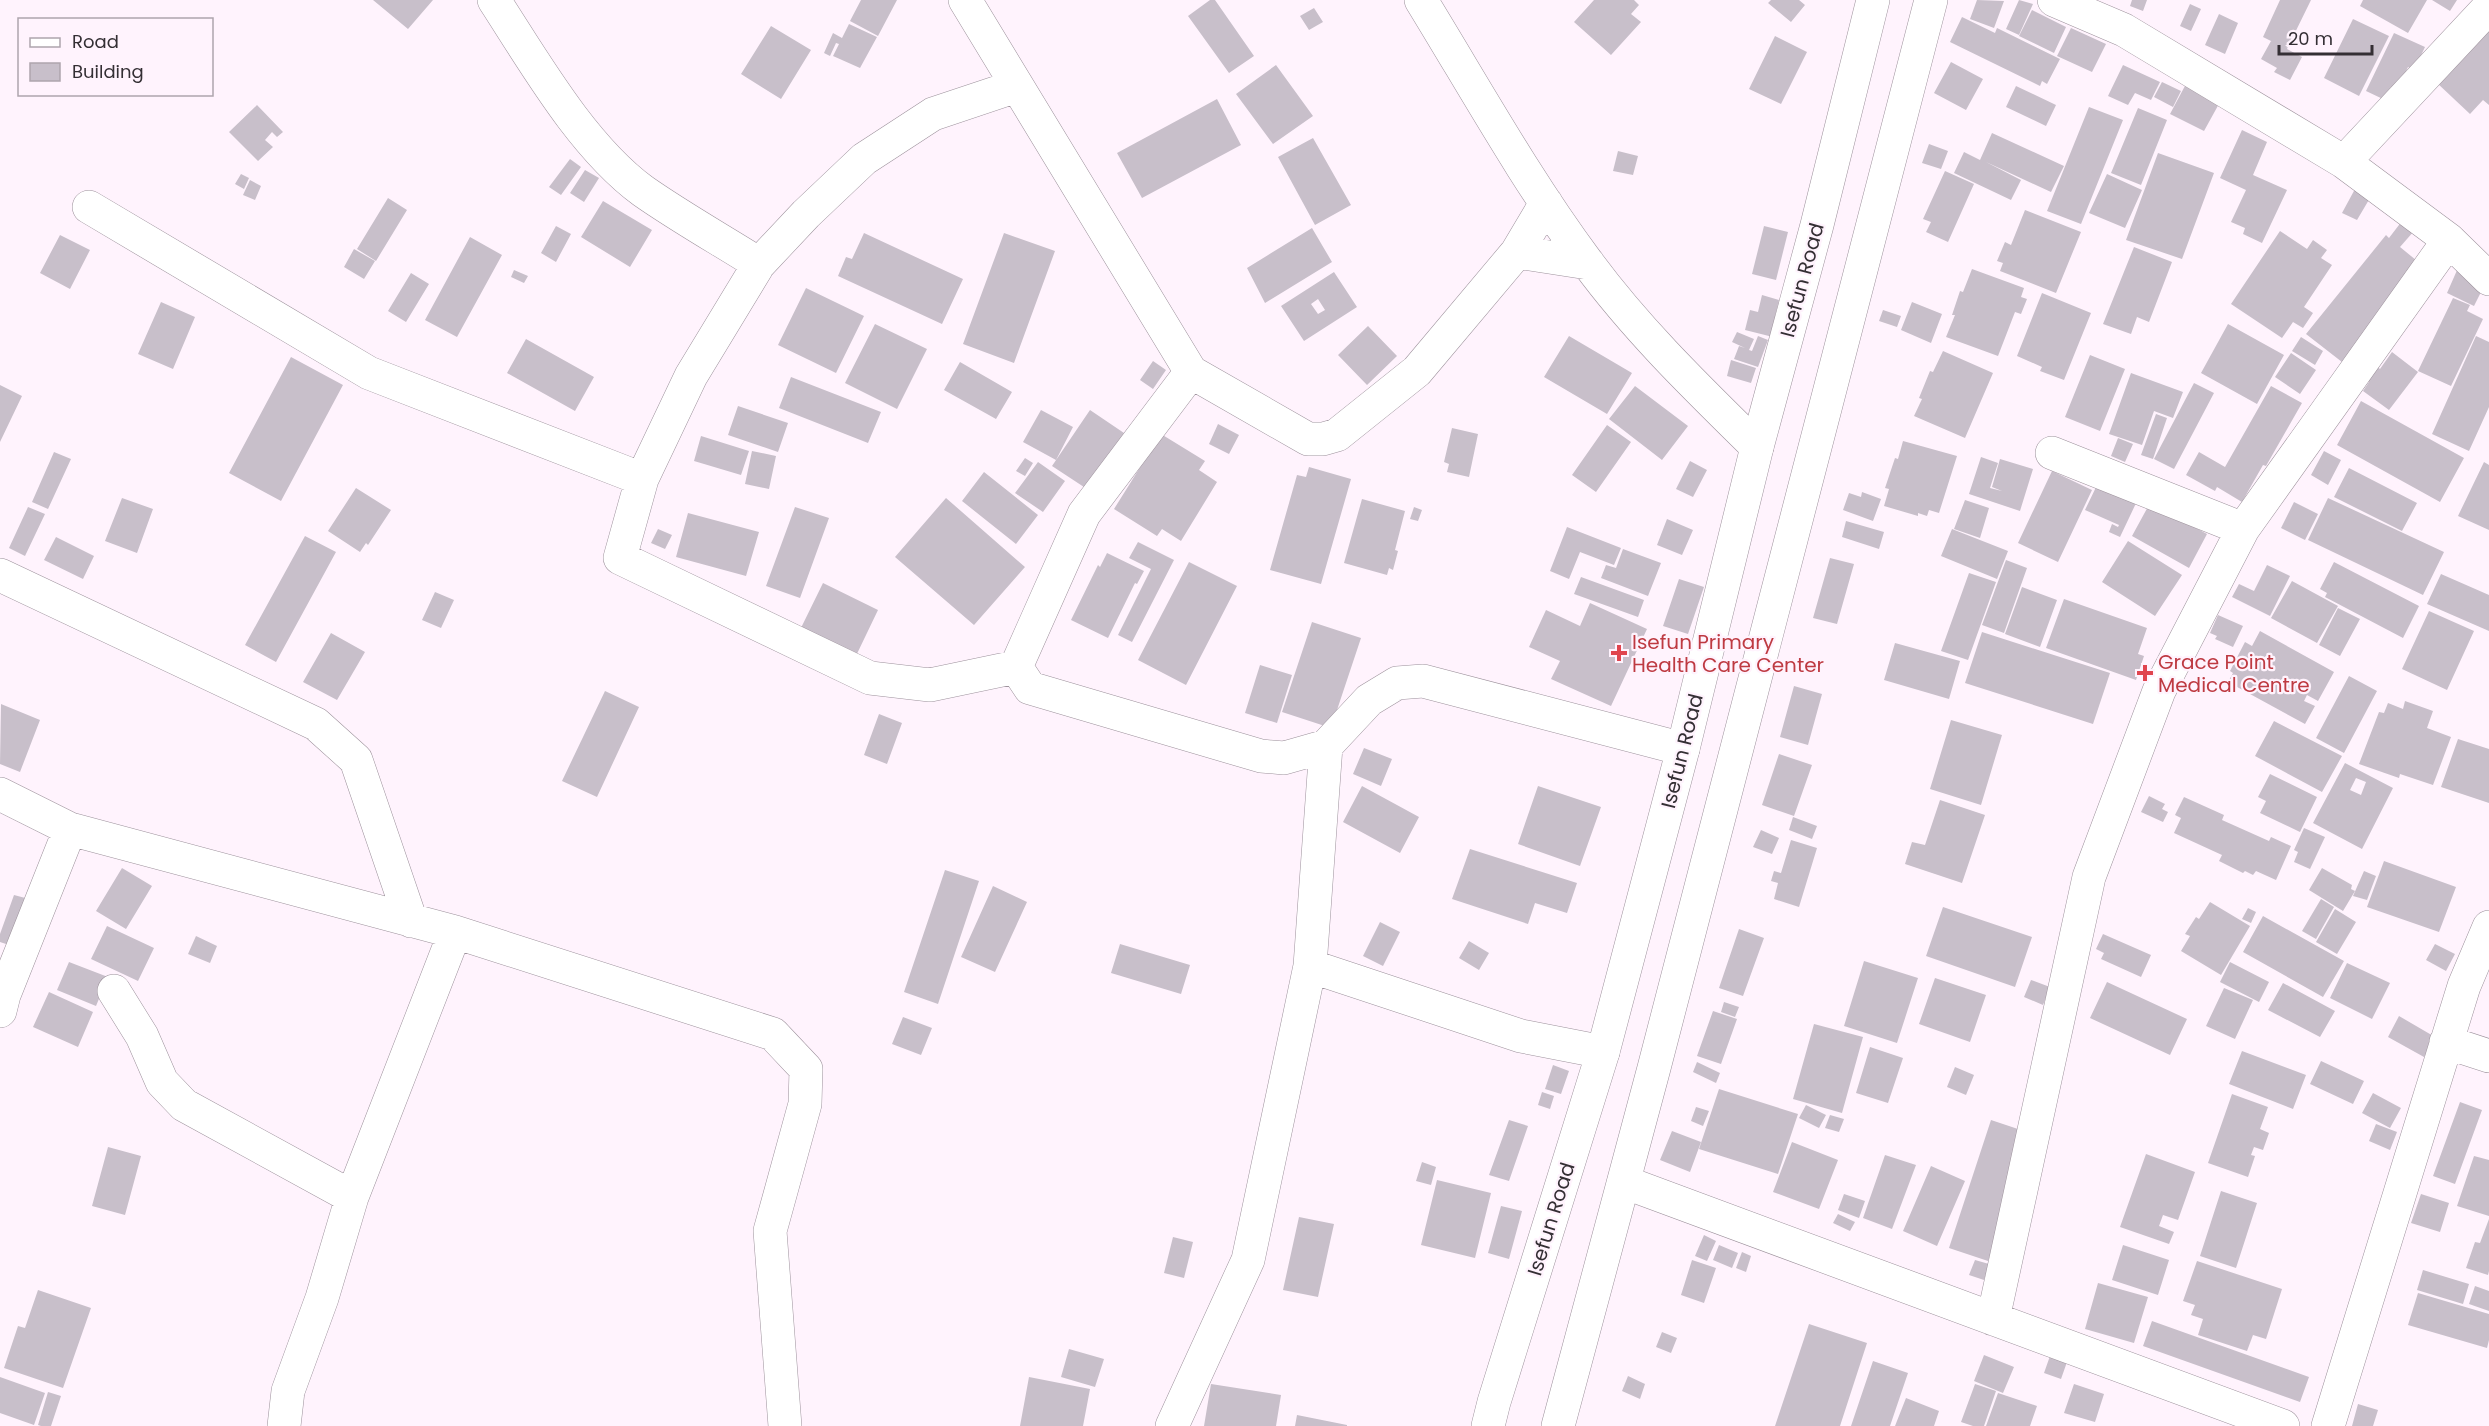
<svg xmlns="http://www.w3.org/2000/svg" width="2489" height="1426" viewBox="0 0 2489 1426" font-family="Poppins,sans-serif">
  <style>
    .building { fill: #c8bfca; fill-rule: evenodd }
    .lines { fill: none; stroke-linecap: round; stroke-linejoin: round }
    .street-casing { stroke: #9d929c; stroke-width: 34 }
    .secondary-casing { stroke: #9d929c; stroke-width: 34 }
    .street { stroke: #fff; stroke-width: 33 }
    .secondary { stroke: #fff; stroke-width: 33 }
    .health-dot { fill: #e0444e; stroke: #fff3fd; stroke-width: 2 }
    .labels { text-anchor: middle; stroke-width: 4.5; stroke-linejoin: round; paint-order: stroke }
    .street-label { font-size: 20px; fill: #342f34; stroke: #fff3fd }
    .health-label { font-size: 20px; fill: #be3a42; stroke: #fff3fd; text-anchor: start }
  </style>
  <rect width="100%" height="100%" fill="#fff3fd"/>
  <path class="building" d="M373,0H433L408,29Z
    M861,0H897L878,36L850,21Z
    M1210,0H1215L1254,56L1229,73L1188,16Z
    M1594,0H1634L1639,5L1631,14L1641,22L1611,55L1574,22Z
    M1771,0H1799L1805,5L1791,22L1768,3Z
    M1977,0L2004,1L1994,28L1970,19Z
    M2019,0L2033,4L2019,35L2006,29Z
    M2132,0H2147L2143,11L2130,6Z
    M2280,0H2311L2287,49L2302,57L2290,80L2274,72L2277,68L2261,59L2271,41L2287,49L2263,37Z
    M2363,0H2427L2408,33L2360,6Z
    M2432,0H2457L2450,11Z
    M2190,4L2201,9L2191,31L2180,26Z
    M1314,8L1323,22L1309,30L1300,16Z
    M2032,10L2066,27L2054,53L2019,36Z
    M2219,14L2238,23L2225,54L2205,45Z
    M1962,17L1995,33L1997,28L2060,59L2047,84L2042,81L2040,86L1950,42Z
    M2353,19L2389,36L2359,96L2324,78Z
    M849,24L877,37L860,68L833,56L839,44L836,43L830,56L824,53L833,33L842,38Z
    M2489,24V105L2483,100L2470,114L2436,82Z
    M771,26L811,50L781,99L741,74Z
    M2071,28L2106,44L2092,72L2057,56Z
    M2394,33L2425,47L2414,70L2408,67L2398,89L2391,87L2385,100L2366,91Z
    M1775,36L1807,52L1781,104L1749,89Z
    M1951,62L1983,79L1966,110L1934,93Z
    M1276,65L1313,116L1273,144L1236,94Z
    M2123,65L2160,82L2151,100L2135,93L2128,105L2108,96Z
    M2162,82L2181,91L2173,107L2154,97Z
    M2186,84L2220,102L2204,131L2170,114Z
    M2016,86L2056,105L2046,126L2006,107Z
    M1217,99L1241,145L1142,198L1117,153Z
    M257,105L283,132L277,137L272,132L265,140L273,147L258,161L229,132Z
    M2089,107L2123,120L2081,224L2047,211Z
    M2138,108L2167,120L2141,185L2111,173Z
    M2242,130L2267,142L2253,175L2287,190L2262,243L2243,234L2245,228L2231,222L2246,190L2220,178Z
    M1992,133L2064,166L2051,192L1986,162L2021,180L2011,200L1954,173L1964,152L1980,160Z
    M1313,138L1351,205L1315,225L1278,157Z
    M1929,144L1948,151L1941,169L1922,163Z
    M1618,151L1638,156L1633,175L1613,171Z
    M2158,153L2214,173L2182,259L2126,240Z
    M570,159L581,167L561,195L549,187Z
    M585,170L599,178L584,202L570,193Z
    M1945,171L1974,184L1948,242L1926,232L1931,222L1923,219Z
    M241,174L249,178L244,189L235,184Z
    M2107,174L2142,190L2125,228L2089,213Z
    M250,180L261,186L255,200L243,195Z
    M2355,189L2370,198L2357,220L2342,213Z
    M388,198L407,210L376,261L357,249Z
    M603,201L652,230L630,267L581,237Z
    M2025,210L2081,232L2056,293L2000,271L2003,263L1997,261L2005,242L2011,245Z
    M2402,221L2414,231L2400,247L2422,265L2342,362L2306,334L2386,235L2389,238Z
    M556,226L571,234L556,262L541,253Z
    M1764,226L1788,232L1776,280L1752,274Z
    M1312,228L1332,262L1265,303L1247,268Z
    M2280,231L2307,249L2313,240L2327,250L2321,258L2332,265L2304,307L2313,313L2303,328L2293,322L2282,338L2231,304Z
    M864,233L963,279L942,324L838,276L846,257L852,259Z
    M1004,233L1055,251L1014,363L963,344Z
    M60,235L90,250L70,289L40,273Z
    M470,237L502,255L457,337L425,320Z
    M2134,247L2172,262L2149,322L2137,317L2131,334L2103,324Z
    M354,249L375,261L364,279L344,267Z
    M2458,268L2486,282L2474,306L2447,293Z
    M1972,269L2024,288L2021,297L2027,299L2021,314L2015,312L1998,356L1946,337L1955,315H1952L1960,291L1963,292Z
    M514,270L528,276L524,283L511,277Z
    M1334,272L1357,307L1304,341L1281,306ZM1318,299L1325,310L1318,314L1311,304Z
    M411,273L429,284L406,322L388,311Z
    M806,288L864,316L836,373L778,345Z
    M2042,293L2091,313L2064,380L2040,371L2042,367L2017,356Z
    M1762,295L1779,300L1775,316H1778L1773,337L1745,330L1750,310L1758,312Z
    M2453,298L2470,305L2467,311L2483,319L2451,386L2418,371Z
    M161,302L195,317L173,369L138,354Z
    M1912,302L1942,314L1931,343L1901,330Z
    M1883,310L1901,316L1897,327L1879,321Z
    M875,324L927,349L897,409L845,383Z
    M2228,324L2284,355L2257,404L2201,373Z
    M1368,326L1397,356L1367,385L1338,355Z
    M1737,332L1754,339L1749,350L1752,351L1758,336L1768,340L1758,367L1734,359L1739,346L1745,348L1732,342Z
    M1569,336L1632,373L1607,414L1544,377Z
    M2476,336L2489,342V407L2469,451L2432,434Z
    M2301,337L2323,351L2315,365L2292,351Z
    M526,339L594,377L575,411L507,373Z
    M1943,351L1993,373L1965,438L1914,416L1922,399L1919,398L1930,371L1933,372Z
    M2392,352L2418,372L2389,410L2363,391L2369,382L2364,377L2374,364L2380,369Z
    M2291,353L2316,370L2300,394L2275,377Z
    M2090,355L2125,369L2100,431L2065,417Z
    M291,357L343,385L281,501L229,473Z
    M1731,360L1756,368L1751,383L1727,376Z
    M1153,361L1166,370L1153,389L1140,380Z
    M960,362L1012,392L996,419L944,390Z
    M2131,373L2183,392L2173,418L2154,411L2142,445L2109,434Z
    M791,377L881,412L868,443L779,408Z
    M2194,383L2214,393L2174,469L2154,459Z
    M0,385L22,396L0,442Z
    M1635,386L1688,426L1662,460L1609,419Z
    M2271,386L2302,403L2266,466L2263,465L2242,502L2217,487L2215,491L2186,475L2199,452L2225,467Z
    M2361,401L2464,458L2440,502L2337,445Z
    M738,406L788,423L778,452L728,435Z
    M1041,410L1073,427L1056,460L1023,442Z
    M1090,410L1124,433L1087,489L1052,466Z
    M2156,414L2167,418L2153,459L2141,455Z
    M1218,424L1239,435L1229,454L1209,444Z
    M1607,425L1631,442L1596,492L1572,475Z
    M1452,428L1478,434L1469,477L1447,472L1449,464L1444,462Z
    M1161,434L1205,461L1199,470L1217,482L1181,541L1162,529L1157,536L1114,509Z
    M701,436L749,451L741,475L694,461Z
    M2118,438L2133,444L2125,462L2111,456Z
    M1903,441L1957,456L1939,513L1929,510L1927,516L1918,513V516L1884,506L1889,489L1885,488L1895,458L1898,459Z
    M752,451L776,456L769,489L745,484Z
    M2324,451L2341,460L2328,485L2311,475Z
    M54,452L71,459L48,509L32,502Z
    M1981,457L1998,463L1990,488L2002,491L1992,487L2000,459L2033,469L2020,511L1969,494Z
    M1025,458L1033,463L1025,476L1016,471Z
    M1690,461L1707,470L1693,497L1676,489Z
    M1038,462L1065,481L1043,512L1015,493Z
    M2484,462L2489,465V530L2458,516Z
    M1309,467L1351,479L1321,584L1270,570L1297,475L1306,477Z
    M2349,468L2417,503L2402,531L2334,497Z
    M2052,471L2092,490L2058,562L2018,543Z
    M984,472L1038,515L1016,544L962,501Z
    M2099,481L2138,499L2120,537L2109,532L2112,524L2118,527L2119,525L2085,510Z
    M356,488L391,510L368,545L366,543L360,552L328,531Z
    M1862,492L1881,499L1873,521L1843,510L1849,493L1861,497Z
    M122,498L153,509L137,553L105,541Z
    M946,498L1025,567L974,625L895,557Z
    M2328,498L2444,552L2423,595L2308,540Z
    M1362,499L1405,511L1395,550L1398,551L1393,570L1389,568L1387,575L1344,563Z
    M1965,500L1989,508L1980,538L1954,529Z
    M2294,502L2318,514L2305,540L2281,528Z
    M2150,503L2207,534L2189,568L2132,536Z
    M28,507L45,514L25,556L9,548Z
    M795,507L829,518L800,598L766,586Z
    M1414,507L1422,510L1418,521L1410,519Z
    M688,513L759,532L746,576L676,557Z
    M1667,519L1693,530L1682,555L1657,545Z
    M1846,521L1884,532L1879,549L1842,537Z
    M1567,527L1621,548L1614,565L1580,552L1569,579L1550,571Z
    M658,529L672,535L665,549L651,543Z
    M1952,529L2008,551L1997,579L1941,556Z
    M305,536L336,552L276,662L245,645Z
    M56,537L94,556L83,579L44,560Z
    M2128,541L2182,575L2155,616L2102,582Z
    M1138,542L1174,560L1132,642L1118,635L1151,569L1129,558Z
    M1623,549L1661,563L1648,596L1601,578L1606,565L1616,568Z
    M1107,553L1144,571L1137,584L1135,583L1108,638L1071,620L1098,565L1100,567Z
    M1830,558L1854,564L1837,624L1813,618Z
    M2006,560L2027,568L2004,633L1982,625Z
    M1189,562L1237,586L1186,685L1138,660Z
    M2334,562L2419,606L2403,638L2325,597L2327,593L2320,589Z
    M2267,565L2290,576L2270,616L2232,597L2239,584L2254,591Z
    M1969,573L1996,582L1968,660L1941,651Z
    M2441,574L2489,595V631L2427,604Z
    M1581,577L1644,600L1638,617L1574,594Z
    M1679,579L1704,587L1688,634L1663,626Z
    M2292,581L2338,606L2317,643L2271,618Z
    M823,583L878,610L854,660L798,634Z
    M2022,587L2057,600L2040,647L2005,634Z
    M435,592L454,600L441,628L422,620Z
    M2064,599L2147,628L2138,654L2144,656L2136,680L2046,648Z
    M1590,603L1647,629L1611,706L1551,679L1560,661L1529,647L1546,610L1580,626Z
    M2338,608L2360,619L2340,656L2319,645Z
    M2429,611L2474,631L2447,690L2402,669Z
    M2218,615L2243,626L2233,647L2215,639L2217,636L2210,633Z
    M1312,622L1361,638L1331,728L1282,712Z
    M2260,631L2334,672L2318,701L2307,695L2304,701L2315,706L2305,724L2228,682L2233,673L2230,671L2245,642L2252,646Z
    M1982,632L2110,673L2093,724L1965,683Z
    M331,633L365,652L337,700L303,682Z
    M1895,643L1960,661L1949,699L1884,680Z
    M1260,665L1292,675L1277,723L1245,713Z
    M2349,676L2377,691L2344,753L2316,738Z
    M1794,686L1822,694L1808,745L1780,737Z
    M605,691L639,707L597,797L562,781Z
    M2405,701L2433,711L2427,728L2451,737L2433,785L2400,774L2399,778L2359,764L2379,712L2384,713L2388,703L2403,709Z
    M1,704L40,720L20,772L0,764Z
    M879,714L902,723L887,764L864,755Z
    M1951,720L2002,735L1981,805L1930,789Z
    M2274,721L2342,756L2322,792L2255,756Z
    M2458,739L2489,749V803L2441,787Z
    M1364,748L1392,759L1381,786L1353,774Z
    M1779,754L1812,765L1794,816L1762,805Z
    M2345,763L2393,788L2362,849L2313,823ZM2356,778L2366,782L2361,795L2350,790Z
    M2270,774L2317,797L2300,832L2260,813L2266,801L2258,797Z
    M1362,786L1419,817L1400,853L1343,822Z
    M1538,786L1601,807L1580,866L1518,844Z
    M2149,796L2165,804L2162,809L2168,812L2163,822L2141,812Z
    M2184,797L2224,815L2222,820L2269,841L2271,837L2291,846L2276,880L2256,871L2253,875L2245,871L2243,873L2219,861L2222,855L2174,833L2181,818L2175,815Z
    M1940,800L1985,815L1962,883L1905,864L1912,842L1925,845Z
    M1793,817L1817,826L1812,839L1789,830Z
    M2304,828L2325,837L2310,869L2294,862L2298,852L2294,850Z
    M1761,830L1779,838L1772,854L1753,847Z
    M1791,840L1817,848L1799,907L1774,899L1778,883L1771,881L1774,871L1781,873Z
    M1470,849L1577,883L1567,913L1535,903L1528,924L1452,899Z
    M2384,861L2456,887L2439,932L2367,907Z
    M122,868L152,886L126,929L96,911Z
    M2322,868L2352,885L2351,889L2355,891L2343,911L2309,890Z
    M945,870L979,881L938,1004L904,992Z
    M2364,871L2376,876L2367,900L2353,896Z
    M993,886L1027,902L995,972L961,957Z
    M14,895L29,899L12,946L0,942V934Z
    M2321,899L2334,907L2316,939L2302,931Z
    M2210,902L2250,926L2221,975L2181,951L2190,936L2185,934L2196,917L2199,919Z
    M1943,907L2032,937L2015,987L1926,956Z
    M2248,908L2256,912L2251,923L2242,919Z
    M2335,909L2356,922L2337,954L2316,942Z
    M2263,916L2344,961L2323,997L2243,952Z
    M1380,922L1400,932L1383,966L1363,956Z
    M107,926L154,948L138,981L91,959Z
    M1739,929L1764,938L1743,996L1719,988Z
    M2103,934L2151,955L2141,977L2101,959L2104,953L2096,949Z
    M196,936L217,946L210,963L188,954Z
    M1469,941L1489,953L1479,970L1459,958Z
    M1120,944L1190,965L1181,994L1111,973Z
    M2435,944L2455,954L2446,971L2426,960Z
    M1864,961L1918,978L1897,1043L1844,1026Z
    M69,962L108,977L96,1006L57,990Z
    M2230,962L2269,982L2259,1002L2220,982Z
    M2347,963L2390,983L2372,1019L2330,998Z
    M1935,978L1986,995L1970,1042L1919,1024Z
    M2031,980L2050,987L2043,1005L2024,997Z
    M2107,982L2187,1019L2170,1055L2090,1018Z
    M2283,983L2335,1011L2320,1037L2268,1010Z
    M2224,988L2253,1000L2235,1039L2206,1026Z
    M49,992L93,1012L78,1047L33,1027Z
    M1724,1002L1739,1007L1735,1017L1721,1012Z
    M1713,1011L1737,1019L1721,1064L1697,1056Z
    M2399,1016L2435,1037L2424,1057L2388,1037Z
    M903,1017L932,1028L921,1055L892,1044Z
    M1814,1024L1863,1037L1842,1113L1793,1099Z
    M1870,1047L1903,1058L1888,1103L1856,1093Z
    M2242,1051L2306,1075L2293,1109L2229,1084Z
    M2321,1061L2364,1081L2353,1104L2310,1084Z
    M1697,1062L1720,1073L1716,1083L1693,1072Z
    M1553,1065L1569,1071L1561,1094L1545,1089Z
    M1955,1067L1974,1075L1966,1095L1947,1087Z
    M1719,1089L1798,1114L1778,1174L1699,1149Z
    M1542,1092L1554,1096L1550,1109L1538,1105Z
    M2373,1093L2401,1108L2390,1128L2362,1113Z
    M2232,1094L2268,1107L2260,1129L2269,1133L2263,1150L2254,1147L2251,1155L2255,1156L2248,1177L2208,1163Z
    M2460,1102L2482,1110L2455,1184L2433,1176Z
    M1806,1105L1826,1115L1819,1128L1799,1118Z
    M1696,1107L1709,1111L1703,1126L1691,1121Z
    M1830,1115L1844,1119L1839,1132L1825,1128Z
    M1509,1120L1528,1126L1509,1181L1489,1175Z
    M1991,1120L2030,1133L1988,1261L1949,1248Z
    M2376,1124L2397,1132L2390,1150L2369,1141Z
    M1672,1131L1701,1142L1690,1172L1660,1160Z
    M1792,1142L1838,1160L1819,1209L1773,1192Z
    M108,1147L141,1156L125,1215L92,1206Z
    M2146,1154L2195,1172L2178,1220L2163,1215L2159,1226L2174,1232L2169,1244L2120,1227Z
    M1885,1155L1916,1165L1892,1229L1863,1218Z
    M2474,1156L2489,1160V1216L2457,1206Z
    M1422,1162L1436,1167L1431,1185L1416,1181Z
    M1931,1166L1965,1181L1937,1246L1903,1231Z
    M1437,1180L1491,1193L1475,1258L1421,1245Z
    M2221,1191L2257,1203L2236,1268L2200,1256Z
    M1844,1194L1865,1201L1859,1218L1838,1210Z
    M2421,1194L2449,1203L2440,1232L2411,1223Z
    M1501,1206L1522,1211L1509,1259L1488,1253Z
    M1838,1214L1855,1222L1850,1231L1833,1223Z
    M1299,1217L1334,1224L1318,1297L1283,1290Z
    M2489,1219V1271L2488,1275L2466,1268L2475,1242L2480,1243Z
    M1704,1235L1716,1241L1707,1261L1695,1256Z
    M1173,1237L1193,1242L1184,1278L1164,1273Z
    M1719,1245L1738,1253L1732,1268L1713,1260Z
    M2123,1245L2169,1260L2158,1295L2112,1280Z
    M1742,1252L1751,1256L1746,1272L1736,1268Z
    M1692,1260L1716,1268L1704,1303L1681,1295Z
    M1975,1260L1989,1264L1984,1280L1969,1275Z
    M2197,1261L2282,1289L2266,1339L2253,1335L2247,1351L2198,1335L2203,1319L2191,1315L2195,1305L2183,1301Z
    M2423,1270L2469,1284L2463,1304L2417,1290Z
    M2098,1283L2148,1297L2134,1343L2085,1329Z
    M2475,1286L2489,1291V1311L2469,1304Z
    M38,1290L91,1308L63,1388L4,1368L18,1326L25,1328Z
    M2418,1293L2489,1314V1340L2487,1348L2408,1325Z
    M2152,1321L2309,1377L2300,1402L2143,1346Z
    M1809,1324L1867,1343L1840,1426H1775Z
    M1662,1332L1677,1338L1671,1353L1656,1347Z
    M1069,1349L1104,1359L1095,1387L1061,1377Z
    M1984,1355L2014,1367L2003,1393L1974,1381Z
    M2050,1356L2067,1362L2061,1379L2044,1373Z
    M1873,1361L1908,1373L1890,1426H1851Z
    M1628,1376L1645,1384L1640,1399L1622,1391Z
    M0,1377L45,1393L34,1425L0,1413Z
    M1029,1377L1090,1389L1083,1426H1020Z
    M1211,1384L1281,1395L1276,1426H1204Z
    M1975,1384L1996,1391L1984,1426H1973L1961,1422Z
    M2074,1384L2104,1394L2095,1422L2064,1413Z
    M48,1392L61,1396L51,1426H41L38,1425Z
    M1998,1393L2037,1406L2030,1426H1986Z
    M1906,1398L1939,1411L1934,1426H1895Z
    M2358,1404L2378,1410L2373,1426H2352Z
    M1297,1415L1347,1425V1426H1295Z"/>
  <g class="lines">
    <g class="street-casing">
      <path id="street" d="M494,0C535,63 582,146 643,191C680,217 721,240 759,264
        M965,0L1191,372L1308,439H1323L1337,435L1417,371L1517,252L1546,203
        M1421,0C1475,88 1526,180 1587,262C1637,330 1697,388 1757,447
        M2054,0L2124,30L2344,162L2449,240L2489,279
        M2344,162L2489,7
        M89,207L369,373L642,479
        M1517,252L1588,263
        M1191,372L1084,514L1016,667L1030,688L1261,756L1284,758L1326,746L1369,700L1397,683L1423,681L1683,749
        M2052,453L2243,529
        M0,575L316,724L356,760L411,921
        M1016,667L930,685L870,678L620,558L642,479L691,376L759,264L806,214L864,159L933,114L1017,86
        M0,794L70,829L455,932L773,1034L806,1069L805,1104L770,1231L785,1426
        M1310,966L1521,1036L1603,1052
        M114,991L142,1036L162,1082L184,1105L352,1197
        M0,1011L4,995L70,829
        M2446,1042L2489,1056
        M1624,1182L2283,1426
        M1993,1319L2089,877L2159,691L2243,529L2449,240
        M284,1426L288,1391L322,1298L352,1197L455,932
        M1172,1426L1248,1260L1310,966L1326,746
        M2328,1426L2464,986L2489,927"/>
    </g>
    <g class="secondary-casing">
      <path id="secondary" d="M1488,1426L1494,1402L1603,1052L1683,749L1757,447L1817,225L1873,0
        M1558,1426L1654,1068L1931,0"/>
    </g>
    <use href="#street" class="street"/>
    <use href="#secondary" class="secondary"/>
  </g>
  <g class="health-dot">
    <path d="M1616 644h6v6h6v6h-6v6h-6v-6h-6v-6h6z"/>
    <path d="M2142 664h6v6h6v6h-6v6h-6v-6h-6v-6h6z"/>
  </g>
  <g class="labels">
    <g class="street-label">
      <text transform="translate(1802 280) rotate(-75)" y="7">Isefun Road</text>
      <text transform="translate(1682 751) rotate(-76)" y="7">Isefun Road</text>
      <text transform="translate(1551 1219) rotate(-73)" y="7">Isefun Road</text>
    </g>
    <g class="health-label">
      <text x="1632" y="649">Isefun Primary<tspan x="1632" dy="23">Health Care Center</tspan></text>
      <text x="2158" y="669">Grace Point<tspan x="2158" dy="23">Medical Centre</tspan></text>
    </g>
  </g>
  <rect x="18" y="18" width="195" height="78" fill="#fff3fd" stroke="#aea5ad" stroke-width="1.5"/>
  <rect x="30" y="38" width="30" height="9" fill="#ffffff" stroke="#aea5ad" stroke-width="1.5"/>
  <text x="72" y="48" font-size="18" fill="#342f34">Road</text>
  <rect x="30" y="63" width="30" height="18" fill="#c8bfca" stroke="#aea5ad" stroke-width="1.5"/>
  <text x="72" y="78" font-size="18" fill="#342f34">Building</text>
  <path d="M2279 45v9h93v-9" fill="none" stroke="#342f34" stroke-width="3"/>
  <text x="2288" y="45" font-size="18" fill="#342f34" stroke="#fff3fd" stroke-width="4.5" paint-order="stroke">20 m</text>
</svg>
